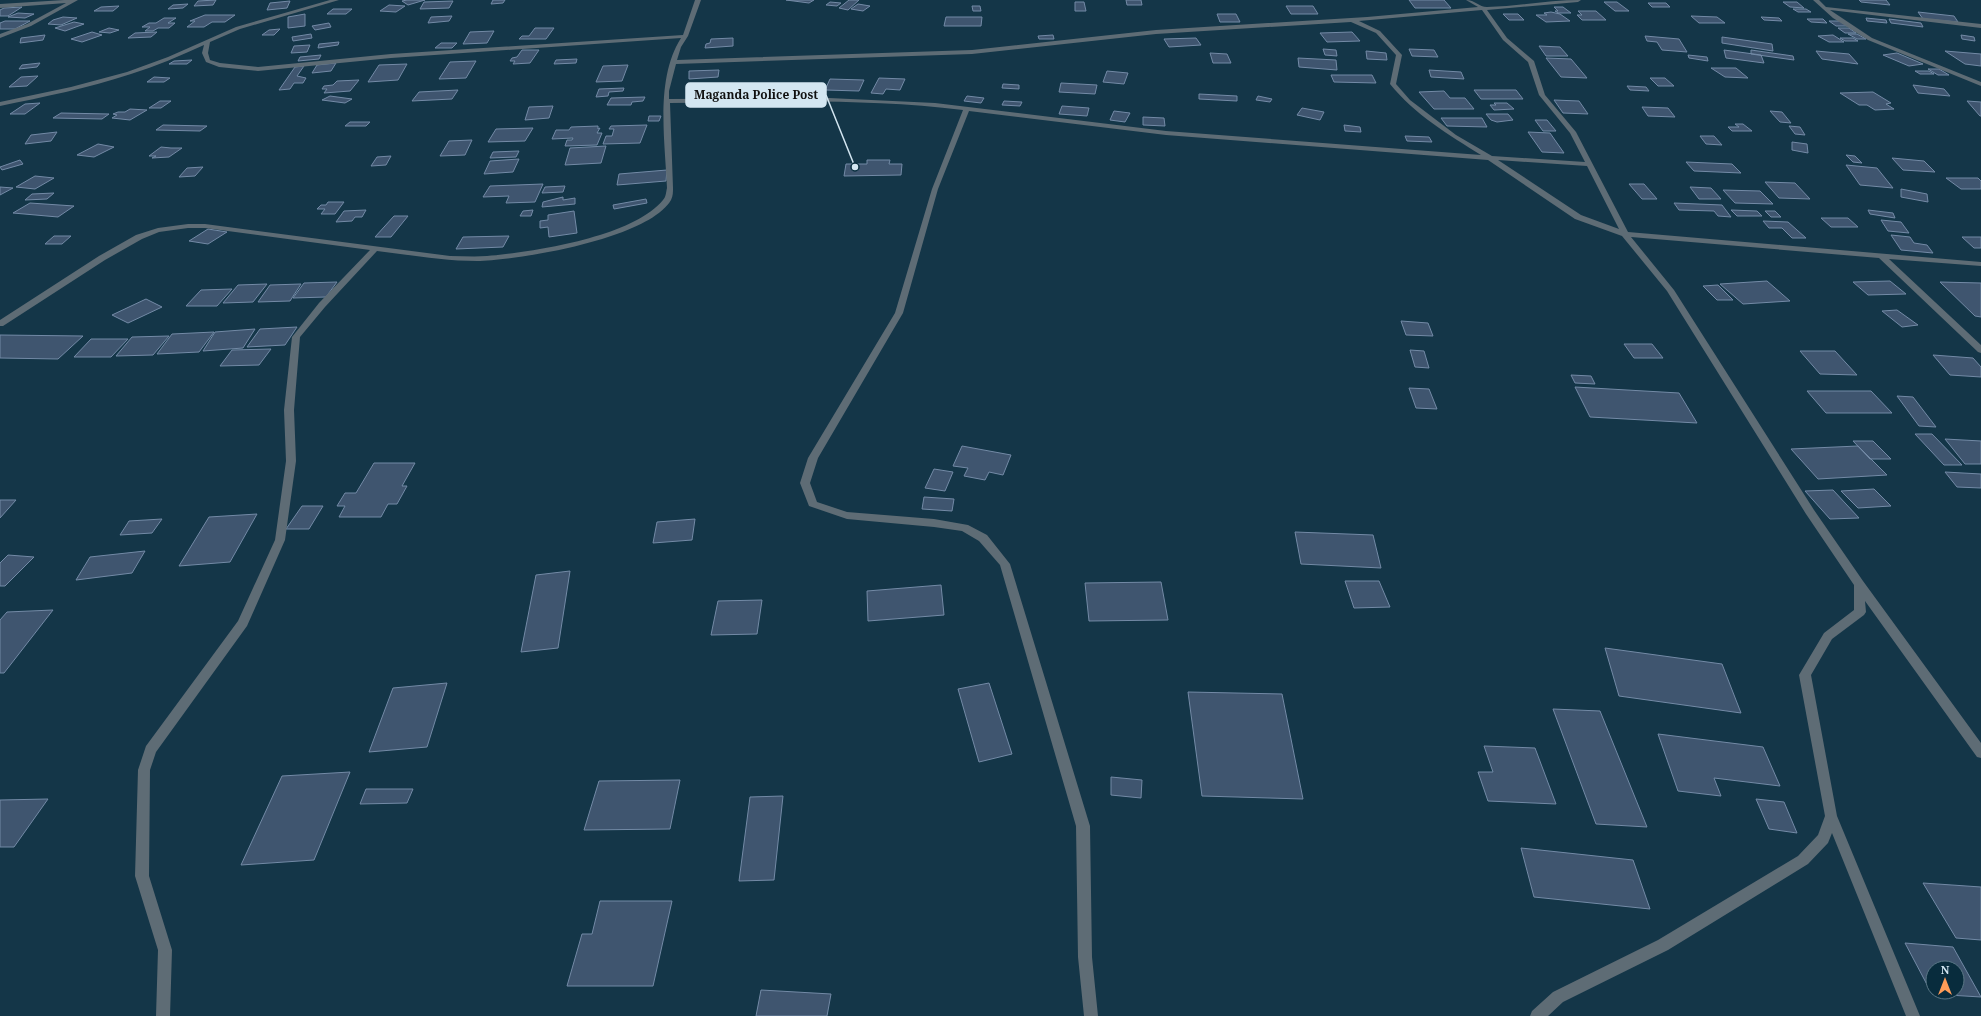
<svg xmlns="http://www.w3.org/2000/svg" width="1981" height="1016" viewBox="0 0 1981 1016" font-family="'Noto Serif',serif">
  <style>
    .building { fill: #3f556f; stroke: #738aa6; fill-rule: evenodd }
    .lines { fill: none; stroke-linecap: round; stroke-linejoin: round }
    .street { fill: #5e6c75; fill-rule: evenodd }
    .leader { fill: none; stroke: #d3e6f1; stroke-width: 1.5 }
    .callout-dot { fill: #d3e6f1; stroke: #082c3d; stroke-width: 1.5 }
    .callout { fill: #d3e6f1; stroke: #d3e6f1; stroke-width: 1.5 }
    .callout-label { font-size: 12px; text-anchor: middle; font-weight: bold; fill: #111 }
  </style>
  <rect width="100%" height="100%" fill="#143648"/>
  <path class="building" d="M216,0L213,5L194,6L198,1Z
    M407,0H425L408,5L402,1Z
    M493,0H505L503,3L491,4Z
    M786,0H814L809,3Z
    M849,0H859L848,10L839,8Z
    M1126,0H1141L1142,5H1127Z
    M1409,0H1444L1451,8H1415Z
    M1859,0H1886L1890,5L1861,2Z
    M290,1L287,8L267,10L270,3Z
    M453,1L449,8L420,9L424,2Z
    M830,2L841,3L837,6L826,5Z
    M1075,2H1084L1086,11H1075Z
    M1604,2H1617L1629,11H1615Z
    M1783,2H1797L1804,8L1790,7Z
    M1648,3H1666L1670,7H1652Z
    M188,4L183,8L168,9L173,5Z
    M858,4L870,6L863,11L851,9Z
    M389,5L405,6L396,12L380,11Z
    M119,6L113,11H94L101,7Z
    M972,6H980L981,11H973Z
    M1286,6H1313L1318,14H1291Z
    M22,7L8,16H0V10L4,8Z
    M1554,7H1563L1571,13H1558L1555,11H1558Z
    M333,9H352L346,14H327Z
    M1793,9H1806L1811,12H1798Z
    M1578,11H1596L1606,20H1582L1577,15H1582Z
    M1551,12L1560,14L1570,21L1546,22L1536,15H1547L1544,13Z
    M1918,12L1954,16L1958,22L1923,19Z
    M18,13L34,14L25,18L8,17Z
    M305,14V26L288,28V17Z
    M1217,14H1236L1240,22H1220Z
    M1503,14H1518L1524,20H1509Z
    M205,15H235L225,22H212L204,27H187L195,21H190Z
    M452,16L449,21L428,23L431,17Z
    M1691,16L1717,17L1725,23H1699Z
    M63,17L77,18L61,25L48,24L53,20Z
    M946,17H982L981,26H944Z
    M1761,17L1779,18L1782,21L1764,20Z
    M164,18H176L168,23H175L169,28H158L153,31H145L150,27H142L149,23H156Z
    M1866,18L1886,20L1887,23L1867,21Z
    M1807,19H1823L1827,23L1811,22Z
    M1889,19L1921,23L1923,27L1891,23Z
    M5,21H30L15,29H0V23Z
    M1829,21H1840L1847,26H1836Z
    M74,22L84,24L65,31L55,28Z
    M329,23L331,27L315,30L312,26Z
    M109,28L119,30L110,33L99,32Z
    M535,28H554L546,39H519L522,36H529Z
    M1838,28H1849L1856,33H1845Z
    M280,29L274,35H262L269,30Z
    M494,31L487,43L463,44L470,32Z
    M92,32L102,35L82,42L71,39Z
    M157,32L151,37L128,38L135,33Z
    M1352,32L1360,41L1327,42L1320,33Z
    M311,34L312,38L293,41L292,37Z
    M1848,34H1857L1866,39H1857Z
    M45,35L43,40L20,43L21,38Z
    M1053,35L1054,39H1039L1038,36Z
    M1833,35L1844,42H1829L1818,36Z
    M1961,35L1974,37L1975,41L1962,39Z
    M1645,36L1679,39L1687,52L1662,50L1657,42L1647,41Z
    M1722,37L1772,44L1773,51L1722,43Z
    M733,38V46L705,48L706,44L710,43L711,39Z
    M1196,38L1201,45L1169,47L1164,39Z
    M1840,38H1853L1858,41H1845Z
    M339,42L338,45L318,48L319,44Z
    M441,43H457L452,48H435Z
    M310,45L307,52L291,53L294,46Z
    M1539,46L1560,47L1568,56H1546Z
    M1323,49L1336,50L1337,56L1325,55Z
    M1409,49L1434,50L1438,57L1412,56Z
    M522,50H539L530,63L513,64L515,61H510L512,58L517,57Z
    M1724,50L1761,55L1764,63L1726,58Z
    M1751,50L1793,56L1794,60L1751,54Z
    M1366,51L1386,53L1387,60L1367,59Z
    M1816,51L1849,54L1858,64L1822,59Z
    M1945,51L1981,54V66L1965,64Z
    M1210,53L1227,54L1231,63H1213Z
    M1897,53L1923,64L1909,66L1883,55Z
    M321,55L319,59L298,61L300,57Z
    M1688,55L1707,57L1708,61L1689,58Z
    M1298,58L1336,60L1337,70L1299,67Z
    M1546,58L1571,59L1587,78L1561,77Z
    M577,59L576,63L554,64L556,60Z
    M192,60L187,64H169L174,61Z
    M476,61L466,78L439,79L450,62Z
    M40,63L37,67L19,69L22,65Z
    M336,63L331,71L312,73L317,65Z
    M407,64L398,80L368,82L379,65Z
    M628,65L622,81L596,82L603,66Z
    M304,66L297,76L306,78L303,83H294L290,89L279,90L295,67Z
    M1711,68H1736L1748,78L1725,77Z
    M1928,69H1939L1949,75H1938Z
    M719,70L718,77L689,79V71Z
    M1429,70L1461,72L1464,79L1431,77Z
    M1107,71L1128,73L1124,84L1103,82Z
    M1915,71H1929L1934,74H1920Z
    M1331,75H1372L1376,83L1334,82Z
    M38,76L27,86L9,87L21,77Z
    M154,77L170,78L164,82H147Z
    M879,78L905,79L900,90L886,89L883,94L871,93Z
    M1650,78H1665L1674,86H1658Z
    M830,79L864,80L859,91L825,90Z
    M359,80L350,91L324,93L327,89H322L324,86L333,85L337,81Z
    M1061,83L1097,85L1095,94L1059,92Z
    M1003,84L1019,85V89L1002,88Z
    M1913,85L1944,89L1950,96L1918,93Z
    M1627,86L1646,87L1649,91L1630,90Z
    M624,88L623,91L609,92L608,96L596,97L599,89Z
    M458,90L452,99L412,101L419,92Z
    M1474,90H1516L1523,99H1481Z
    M1444,91L1450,98H1465L1474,109H1434L1419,92Z
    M1873,92L1891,103L1886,104L1894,109L1875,110L1867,105H1859L1840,93Z
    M1199,94L1237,96V101L1199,99Z
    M330,96L352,99L345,103L322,100Z
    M967,96L984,98L981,103L964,101Z
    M1258,96L1272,99L1270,102L1256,100Z
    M645,97L643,101L632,102L631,105H607L611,98Z
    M1554,100L1579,101L1588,114L1563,113Z
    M160,101H171L161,108H149Z
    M1004,101L1022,102L1020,106L1002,105Z
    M1967,101L1981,102V116H1980Z
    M40,103L25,114H10L25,104Z
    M1494,103H1507L1514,109L1494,110L1490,105H1496Z
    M553,106L549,118L525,120L529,107Z
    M1062,106L1089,108L1087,116L1059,114Z
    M1642,107L1668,108L1675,117L1648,116Z
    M1302,108L1324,112L1320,120L1297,115Z
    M130,109L147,110L130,120L112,118L117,115L113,114L118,112H125Z
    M1114,111L1130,113L1125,122L1110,120Z
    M1770,111L1782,112L1791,123L1780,122Z
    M61,113L109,114L102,119L53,118Z
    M1486,114H1508L1513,120L1497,122L1491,120Z
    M649,116H661L659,121H648Z
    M1143,117L1164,118L1165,126L1143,125Z
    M1441,118H1482L1487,127L1447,126Z
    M1535,120H1547L1556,131H1543Z
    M350,122H370L366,126H345Z
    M1735,124H1743L1752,131H1732L1728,127H1739Z
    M163,125L207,126L200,131L156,130Z
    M647,125L640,143L603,144L606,136H612L614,129H609L611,126Z
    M1344,125L1360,127L1361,132L1345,131Z
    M598,126V129L600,128L597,133H602L597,145L565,146L567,140H572L573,138L552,139L556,130H569L571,127Z
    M1789,126L1800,127L1805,135L1795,134Z
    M533,128L525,141L488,142L496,129Z
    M57,132L51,141L25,144L31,135Z
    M1528,132L1550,133L1564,153L1542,152Z
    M1405,136L1429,137L1432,142L1407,141Z
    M1700,136H1714L1722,145L1706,144Z
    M472,140L465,155L440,156L449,141Z
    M1792,142L1807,144L1808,153L1792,150Z
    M98,144L114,147L94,157L77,155Z
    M606,146L601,163L565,165L570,148Z
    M161,147L171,148H182L169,157L152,158L156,156H149Z
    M519,151L516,157L490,158L493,152Z
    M1846,155L1855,156L1862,163L1853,162Z
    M391,156L386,165L371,166L377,157Z
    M1892,158L1924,161L1935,172L1903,170Z
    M519,159L513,172L484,174L490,161Z
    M20,160L23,164L2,170L0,167Z
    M867,160H890L889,164H902L901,175L844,176L846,164H867Z
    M1686,162L1732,164L1741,173L1694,171Z
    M1846,165L1877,168L1893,188L1860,185Z
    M203,167L195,176L179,177L187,168Z
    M667,170L666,181L617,185L619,174Z
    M35,176L54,178L35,189L16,187Z
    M1946,178H1978L1981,181V189H1961Z
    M1765,182L1795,183L1810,199L1779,198Z
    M543,184L535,202L506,203L509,196L483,197L490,186Z
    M1629,184H1644L1657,199H1642Z
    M565,186L563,192L542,193L545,187Z
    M0,187L13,188L0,195Z
    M1690,187L1711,188L1721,199H1699Z
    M1901,189L1927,194L1928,202L1901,197Z
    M1723,190L1760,191L1773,204L1735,203Z
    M54,193L47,199L25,200L32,194Z
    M563,197V200L575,198V204L542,207L543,202Z
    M646,199L647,203L614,209L613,205Z
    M328,202H344L335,214H321L325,209H317L321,205H326Z
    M30,203L74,206L58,217L13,213Z
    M1674,203L1722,205L1731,217L1718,216L1714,211L1679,210Z
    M366,210L362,217H355L352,221L336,222L344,211Z
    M533,210L531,216H520L523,211Z
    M1731,210L1757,211L1762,216H1737Z
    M1868,210L1893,213L1895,218L1870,214Z
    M574,211L577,233L549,237L548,227L540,228V221L548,220V215Z
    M1765,211H1775L1781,217H1771Z
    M394,216H408L391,237H375Z
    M1821,218H1848L1858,227H1831Z
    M1881,220L1901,222L1909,233L1888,231Z
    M1763,221L1788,222L1806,238H1792L1782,228H1769Z
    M208,229L227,232L208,244L189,241Z
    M1891,235L1910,237L1914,243L1927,245L1933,253L1901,250Z
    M54,236H71L62,244H45Z
    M509,236L503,247L456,249L463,237Z
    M1962,237H1981V248H1974Z
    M1767,281L1790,301L1743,304L1720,284Z
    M1890,281L1906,294L1868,295L1853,282Z
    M337,282L326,297L293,298L304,283Z
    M1940,282L1981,283V317L1975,316Z
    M267,284L253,302L223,303L238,285Z
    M301,284L290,301L258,302L270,285Z
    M1718,285L1733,300H1717L1703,286Z
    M232,289L217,306H186L201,290Z
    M146,299L162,307L128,323L112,315Z
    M1897,310L1918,325L1902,327L1882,311Z
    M1401,321L1428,323L1433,336L1406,335Z
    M297,327L285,345L247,347L260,329Z
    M255,329L243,348L203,351L215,332Z
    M214,332L199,352L157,354L172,334Z
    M0,335L83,336L58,359L0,358Z
    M169,336L153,355L116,356L132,337Z
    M91,339H128L111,357H74Z
    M1624,344H1652L1663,358H1634Z
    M271,349L259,365L220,366L232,350Z
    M1410,350L1424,351L1429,368L1415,367Z
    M1800,351H1835L1857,375L1820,374Z
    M1933,355L1973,358L1981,367V377L1950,375Z
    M1571,375L1591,376L1595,384L1575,383Z
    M1575,387L1679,393L1697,423L1590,417Z
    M1409,388L1429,389L1437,409L1416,408Z
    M1807,391H1871L1892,413H1826Z
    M1897,396L1913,397L1936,427L1919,426Z
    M1915,434H1932L1962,465H1944Z
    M1945,439L1981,441V464H1965Z
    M1853,441H1873L1891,459H1870Z
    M962,446L1011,455L1003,475L989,472L985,480L964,476L968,468L953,466Z
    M1858,446L1887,475L1818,479L1791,449Z
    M374,463H415L402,486H407L397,504H388L381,517H339L345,506H337L345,493H356Z
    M934,469L953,472L945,491L925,488Z
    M1945,472L1981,474V488L1957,487Z
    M1874,489L1891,506L1858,508L1841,491Z
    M1833,490L1859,518L1830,519L1805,491Z
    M924,497L954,499L952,511L922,509Z
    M0,500H16L0,518Z
    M302,506H323L309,529H286Z
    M257,514L230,562L179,566L209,517Z
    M162,519L152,533L120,535L129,521Z
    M695,519L692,540L653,543L657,522Z
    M1295,532L1373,535L1381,568L1301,564Z
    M145,551L132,573L76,580L90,557Z
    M8,555L34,557L5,586H0V563Z
    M570,571L558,648L521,652L536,575Z
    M1345,581H1379L1390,607L1354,608Z
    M1161,582L1168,620L1089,621L1085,583Z
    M941,585L944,615L868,621L867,591Z
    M762,600L757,634L711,635L718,601Z
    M53,610L4,673H0V620L7,612Z
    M1605,648L1722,664L1741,713L1619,696Z
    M447,683L427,747L369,752L393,688Z
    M989,683L1012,754L979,762L958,689Z
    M1188,692L1282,694L1303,799L1202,796Z
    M1553,709L1600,711L1647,827L1596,824Z
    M1658,734L1763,747L1780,786L1714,778L1721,796L1678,791Z
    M1484,746L1535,748L1556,804L1488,801L1478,772H1493Z
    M350,772L314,860L241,865L282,776Z
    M1111,777L1142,780L1141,798L1111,795Z
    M680,780L670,829L584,830L599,781Z
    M366,789H413L407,803L360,804Z
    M783,796L774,880L739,881L750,797Z
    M48,799L14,847H0V800Z
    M1756,799L1784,802L1797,833L1769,829Z
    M1521,848L1633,860L1650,909L1534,897Z
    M1923,883L1981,887V940L1956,938Z
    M600,901H672L653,986H567L582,934H592Z
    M1905,943L1953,947L1981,997L1932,994ZM1933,968H1957V992H1933Z
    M761,990L831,994L827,1016H756Z"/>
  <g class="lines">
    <path class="street" d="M64,0H78L31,26L0,38V34L27,24L66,3L0,8V4Z
      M330,0H339L240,29L210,42L208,53L210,60L220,63L258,67L391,54L683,35L695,0H701L688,36L681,47L677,60L972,50L1156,30L1367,17L1478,7L1466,0C1475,0 1479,7 1487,7C1518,6 1549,0 1581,0L1578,2L1487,10L1507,38L1534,61L1545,95L1576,132L1628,232L1981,262V266L1889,259L1981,345V353L1978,352L1879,258L1631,237L1674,290L1814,510L1863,581L1981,743V758L1977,757L1865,601L1866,612L1864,615L1832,639L1811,675L1837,816L1920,1016H1906L1832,833L1828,843L1808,864L1668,950L1563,1002L1548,1016H1530L1532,1011L1553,992L1658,940L1798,856L1818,835L1825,816L1799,675L1824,633L1854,610V585L1806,514L1667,291L1622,236L1575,219L1488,160L1166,135L969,111L938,189L903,313L818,458L810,483L817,502L847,512L934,519L968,525L987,535L1010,564L1090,826L1092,957L1098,1016H1084L1078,957L1076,826L1000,565L979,541L962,531L934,527L847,519L809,506L800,483L808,458L895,313L932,189L963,110C866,98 767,102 670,103L673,188C673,192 673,196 671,200C648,239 520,260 477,261C444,261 411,255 377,251L325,307L300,337L294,410L296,461L285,540L247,626L156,752L150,770L149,876L172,950L170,1016H156L158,950L135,876L138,770L146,746L238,621L275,540L286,461L284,410L292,337L319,303L370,250L205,228H188L159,232L142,239L105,260L3,326H0V320L99,256L136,235L158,228L188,224H205L450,256C462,256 474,257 487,256C533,252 633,237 663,200C666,197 666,192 667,188C665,140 655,79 681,38L391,58L258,71L219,67L206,62L202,53L204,45C180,56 156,66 131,74C88,88 44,97 0,106V102L71,87L127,72L168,57L236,27ZM1482,10L1503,40L1528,62L1539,95L1570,133L1585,162L1492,156L1456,135L1410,100L1396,84L1402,55L1380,31L1359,21ZM1351,22L1376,33L1396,55L1390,84C1414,114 1449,135 1481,155L1166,131L935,103L829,98L669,99V91L676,64L972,54L1156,34ZM1498,160L1587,166L1619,229L1581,215Z
      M1813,0H1819L1826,7L1981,24V28L1830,10L1872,38L1981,82V86L1868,40L1833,18Z"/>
  </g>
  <path class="leader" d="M855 167L826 95"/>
  <circle class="callout-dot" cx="855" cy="167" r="4"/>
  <rect class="callout" x="686" y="83" width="140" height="24" rx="4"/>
  <g class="callout-label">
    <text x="756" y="99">Maganda Police Post</text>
  </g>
  <g transform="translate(1945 980)"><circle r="19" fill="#082c3d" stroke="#597685"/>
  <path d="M0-3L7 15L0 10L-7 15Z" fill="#fe9c58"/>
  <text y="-6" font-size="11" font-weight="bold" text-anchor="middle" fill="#d3e6f1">N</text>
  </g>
</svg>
